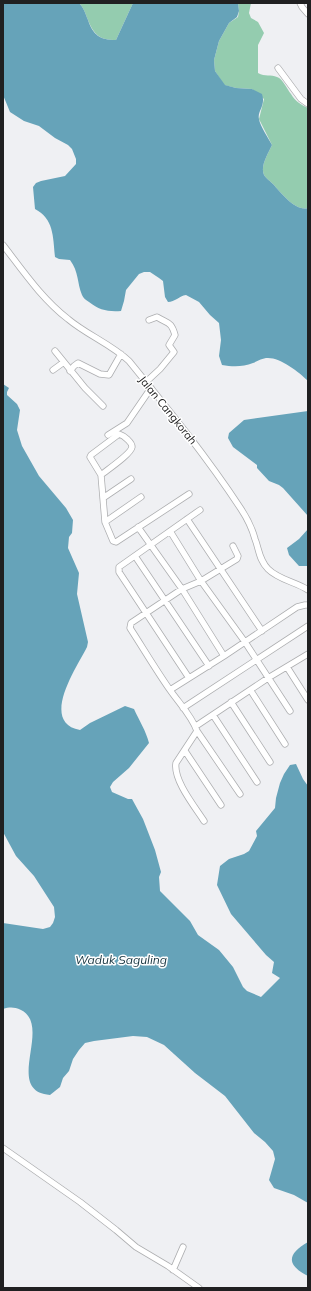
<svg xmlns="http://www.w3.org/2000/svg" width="311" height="1291" viewBox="0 0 311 1291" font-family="Mulish,sans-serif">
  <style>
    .forest { fill: #94ccaf }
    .water { fill: #66a3b9 }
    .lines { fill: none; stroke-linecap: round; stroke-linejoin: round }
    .street-casing { stroke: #adaeb0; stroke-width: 7 }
    .street { stroke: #fff; stroke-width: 5.5 }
    .labels { text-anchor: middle; stroke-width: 3; stroke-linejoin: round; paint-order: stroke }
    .street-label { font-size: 11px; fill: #202021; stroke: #fff }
    .water-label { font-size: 12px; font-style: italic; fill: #16343f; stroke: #fff }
  </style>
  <rect width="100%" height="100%" fill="#eff0f3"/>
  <path class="forest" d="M79,3H133L116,40C100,40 94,35 88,20C85,13 84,8 79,3Z
    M238,3H251L249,13L251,18L258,22L264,33L258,45V73C265,77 271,74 277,77C283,79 287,89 291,94C295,101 301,105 308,108V208C296,212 281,193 273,184C271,182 266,178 264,175C260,166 268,154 272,145L259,119L264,99L252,89L236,88L224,85L215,71L214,60L219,41L229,23L238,17L239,11Z"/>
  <path class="water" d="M3,3H79C84,8 85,13 88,20C93,35 100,40 116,40L133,3H238L239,11L237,17L229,23L219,41L214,60L215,71L225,85L236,88L252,89L262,94C266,106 257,111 259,119C260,126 269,139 272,145C268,154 260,166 264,175C266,178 271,182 273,184C281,193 296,212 308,208V381C299,372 281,358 268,358C262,358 258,361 253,363C243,367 233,367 222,365L219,356L221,340L219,323L210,315L199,302L186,295C179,296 175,302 168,302L165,297L163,281L159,278L150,272H144L139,274L126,290L124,301L121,311C108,312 99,310 89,302C86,300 83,298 82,295C77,283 79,272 70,260L59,259L55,257C53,237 54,219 35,209L33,187L36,183L41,181L65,176L76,164V159L72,149L68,145L55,138L39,126L24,121L10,112L3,95Z
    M3,384L9,388L7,392V395L17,404L20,410L17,430L22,446L39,476L66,508L73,520L72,533L69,537L68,548L79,573L77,594L88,642L87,647C77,667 39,722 80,730L90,723L125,706L134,709C139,720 146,731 149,743L129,768L113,782L110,787L112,792L128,799H132L143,819L155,850L161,872L159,877L160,891L190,921L198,935L219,950L233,967L243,987L247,991L261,997L280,978L272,973L274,962L266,955L231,914L217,885L220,866L229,859L244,854L249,851L257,836L256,831L275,808L276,798L280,783L284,774L290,765L296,764L303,779L308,786V1203L294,1195L274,1188L269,1180L275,1159L273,1151L265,1142L254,1133L225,1096L195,1073L164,1045L147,1037L133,1036L94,1041L85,1043L79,1050L73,1059L69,1071L63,1078L60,1087L50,1095C3,1091 53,1026 21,1010C14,1007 10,1007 3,1009V923L43,929L50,927L53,923L55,917L54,907L34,876L16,856L3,832Z
    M308,411V516L283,488L279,485L269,481L257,468V465L233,447L228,438L229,433L244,420Z
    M308,529V566H299L289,555L287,548L299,539Z
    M308,1242V1276C286,1265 287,1254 308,1242Z"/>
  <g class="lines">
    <g class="street-casing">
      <path id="street" d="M300,3L302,7L308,14
        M278,68L301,99L308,104
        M3,245C23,271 42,299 68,319C87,335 111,344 129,361C168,409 207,457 241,509C247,518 252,528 255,539C259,549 259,560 268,569C279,580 296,582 308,590
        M55,351L85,388L103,406
        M53,370L64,362
        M70,371L74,366L78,363L100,374L109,375L121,354
        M146,382L160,369L174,352L169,345L175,335C171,321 168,324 157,317L149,320
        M108,435L127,423L151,388
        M101,475L90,457L91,455L119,434C122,435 124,436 127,439C129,441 132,443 132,447C131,454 107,470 101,475L105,522
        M141,497L105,522L113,541L116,542L189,494
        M103,498L131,479
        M187,519L262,631
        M138,527L182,589L224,656
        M170,531L201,581L245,642L290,711
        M233,546L238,556L237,559L201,581L182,589L131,623L130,628C143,648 156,670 170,690C179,703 192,716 197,731L240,794
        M135,556L209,666
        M287,667L308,700
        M189,678L119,572V567L200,510
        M170,690L224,656L297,607L305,605H308
        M251,691L285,744
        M231,702L270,762
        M183,708L308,626
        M213,715L257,782
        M196,726L268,678L308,654
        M197,731L176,763C173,780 195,807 204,821
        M185,751L221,805
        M3,1148L80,1202L116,1230L136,1247L168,1266L199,1288
        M173,1270L183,1247"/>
    </g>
    <use href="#street" class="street"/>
  </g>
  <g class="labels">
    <g class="street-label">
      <text transform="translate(168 410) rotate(51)" y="4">Jalan Cangkorah</text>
    </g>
    <g class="water-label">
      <text x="121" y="964">Waduk Saguling</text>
    </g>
  </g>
  <rect width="311" height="1291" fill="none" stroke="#202021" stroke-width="8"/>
</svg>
